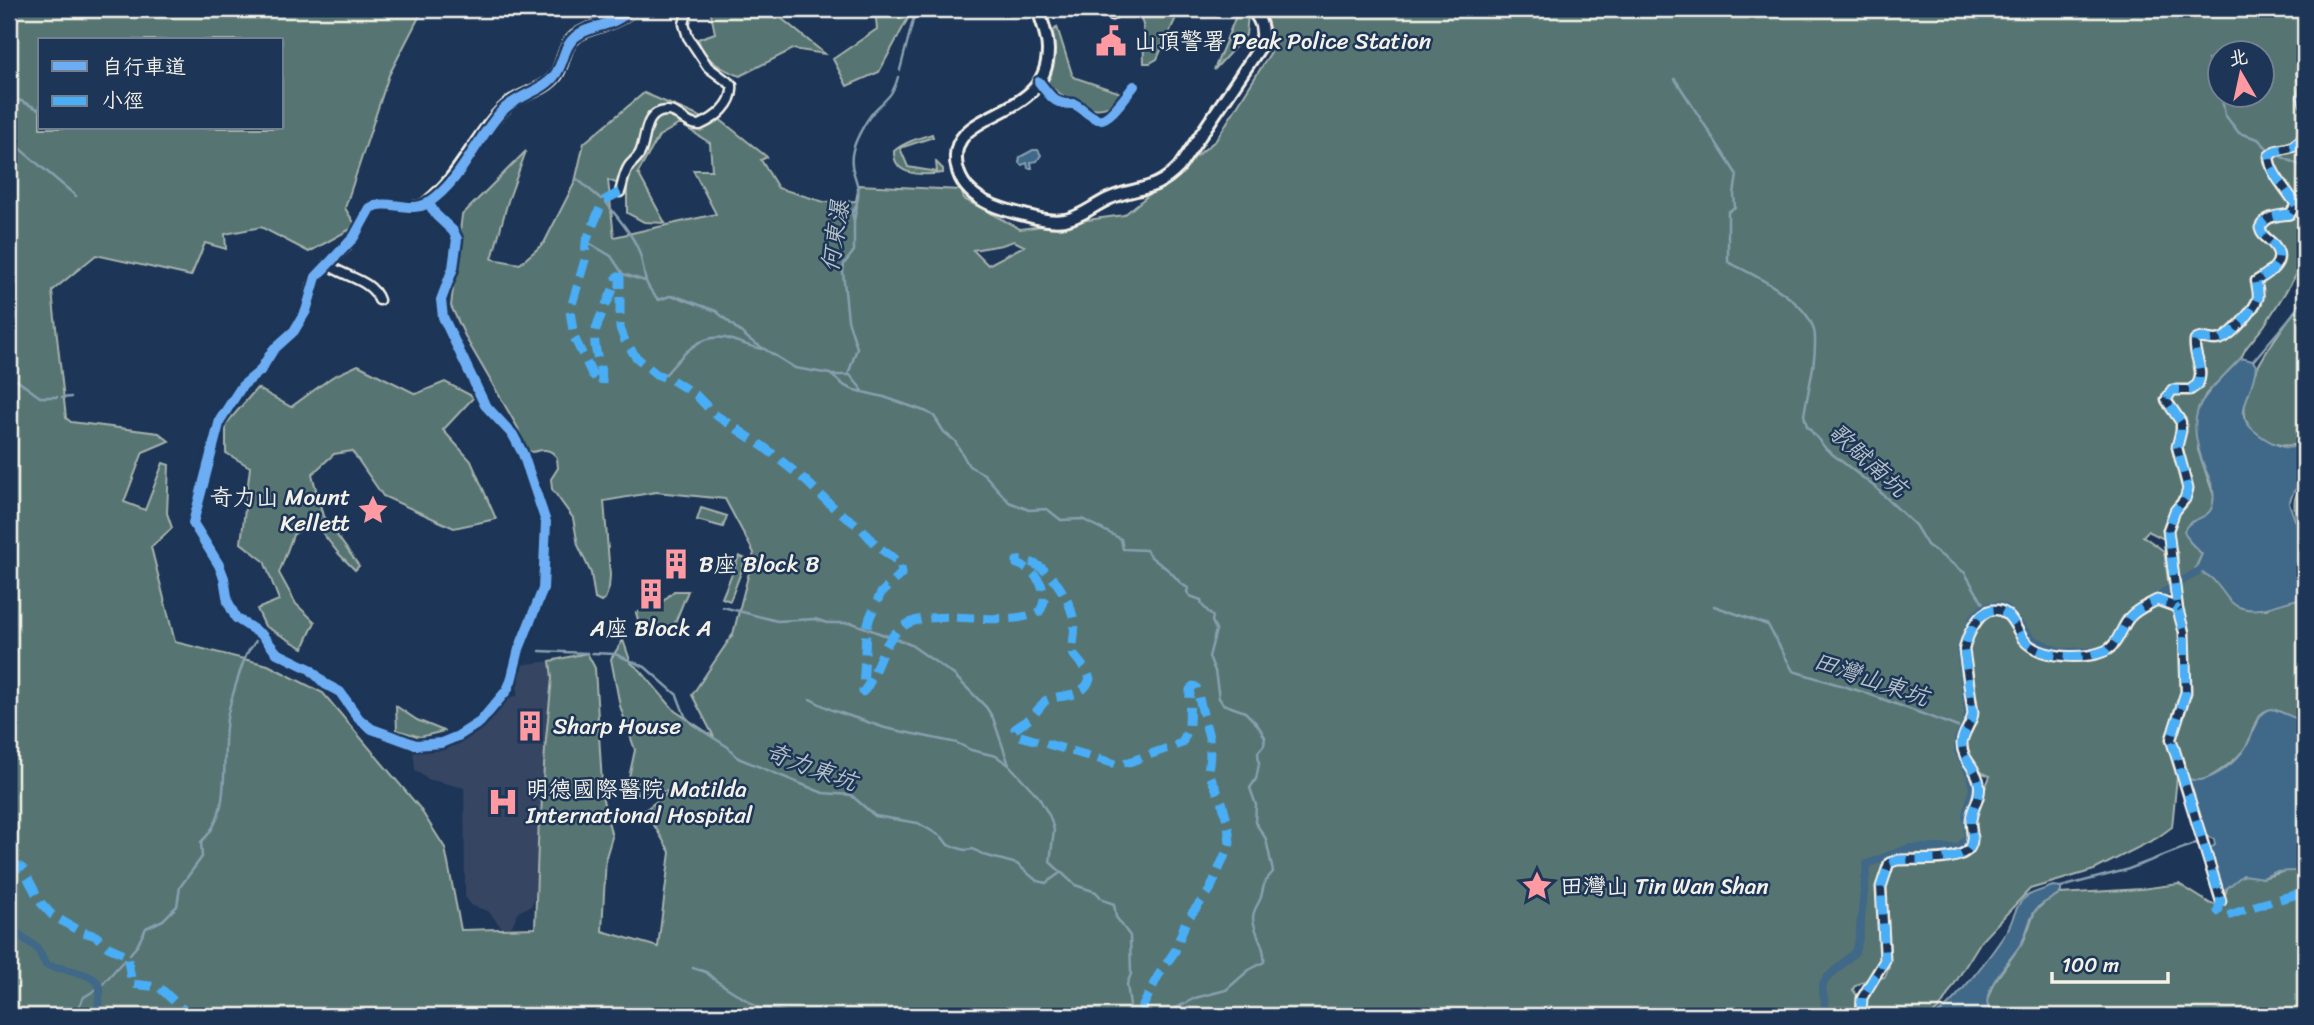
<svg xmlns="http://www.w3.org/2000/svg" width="2314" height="1025" viewBox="0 0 2314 1025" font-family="Sriracha,'LXGW WenKai TC',sans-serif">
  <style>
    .built { fill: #344462 }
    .green { fill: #577472; stroke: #a6b2ad; stroke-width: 2; fill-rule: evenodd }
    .water { fill: #406888; stroke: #889fae; stroke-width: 2 }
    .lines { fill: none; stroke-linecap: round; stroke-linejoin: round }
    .stream { stroke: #889fae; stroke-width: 2.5 }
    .canal { stroke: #406888; stroke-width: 8 }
    .street-casing { stroke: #f4f1e8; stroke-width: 13 }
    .secondary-casing { stroke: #f4f1e8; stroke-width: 16 }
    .street { stroke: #1d3557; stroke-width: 8 }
    .secondary { stroke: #1d3557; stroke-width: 10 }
    .quiet { stroke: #49aef6; stroke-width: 9; stroke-dasharray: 18 9; stroke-linecap: butt }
    .cycleway-casing { stroke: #1d3557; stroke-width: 15 }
    .cycleway { stroke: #6dadf4; stroke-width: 10 }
    .labels { text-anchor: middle; stroke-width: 5; stroke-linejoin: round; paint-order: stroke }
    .poi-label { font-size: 23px; fill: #f4f1e8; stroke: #1d3557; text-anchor: start }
    .water-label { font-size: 24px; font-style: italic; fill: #b5c1c6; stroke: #1d3557 }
  </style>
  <rect width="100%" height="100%" fill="#1d3557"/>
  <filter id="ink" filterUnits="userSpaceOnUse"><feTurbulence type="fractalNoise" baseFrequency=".0143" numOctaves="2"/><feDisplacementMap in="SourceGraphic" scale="14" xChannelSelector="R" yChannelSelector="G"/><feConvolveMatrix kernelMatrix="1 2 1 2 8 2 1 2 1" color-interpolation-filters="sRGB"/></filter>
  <g filter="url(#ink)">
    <path class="built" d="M550,661L552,678L541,816H539L535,898L531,906L518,912L512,926L506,929L500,926L488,911L472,906L465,897L464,788L427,779L415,770L413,748L449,745L475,733L491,721L509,697L517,696L518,665Z"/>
    <path class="green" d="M9,9H438L420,15L389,75L345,208L356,226L309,252L261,227L225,234L226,249L205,243L191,276L96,255L52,291L66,418L71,422L159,433L169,441L143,452L124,502L145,510L163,463L169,465L167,513L172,528L151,547L175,642L268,665L323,693L419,807L445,848L461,930L535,928L539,816L541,815L545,749L552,678L550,661L587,653L595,668L603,800L612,837L606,857L602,931L658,947L670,852L645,810L670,791L625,795L635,750L620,706L611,659L623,640L631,663L640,670L675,711L714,737L692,695L733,634L754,553L725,499L656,492L604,501L610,575L609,588L605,599L601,602L595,599L591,573L578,545L573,518L552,489L551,479L558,468L557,458C550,447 542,450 532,452L525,449L518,428L467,340L451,306L462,215L526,151L508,201L492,259L520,264L544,243L575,182L584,143L644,93L703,118H718L767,157L761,160L778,188L824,202L856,201L859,185L961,190L964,199L1020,229L1124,215L1216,140L1274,47L1253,9H2305V261L2264,326L2246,348L2241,358L2206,394L2198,409V450L2214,496L2213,506L2208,515L2189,523L2190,542L2202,554L2195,569L2197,572L2209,574L2243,608L2266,609L2283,601L2305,598V715L2297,719C2286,716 2277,707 2266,711C2254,716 2253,734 2247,745C2240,757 2208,784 2193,781C2188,780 2184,778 2177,777L2172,827L2157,838L2094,870L2030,889L1981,941L1939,1009L1931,1016H9ZM40,40H282V128H40ZM2220,52H2262V94H2220ZM680,124L710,143L712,170H693L716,214L614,237L608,180L627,187V213L644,222L665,223L638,173L659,136ZM1014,241L1024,246L988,265L973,250L1002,245ZM2165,530L2171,548L2178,553V564L2174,570L2173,610L2157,603L2155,596L2169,587L2164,551L2143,536L2148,531L2164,539ZM1975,770L1990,776L1981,799L1969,797L1971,785L1967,774ZM1886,960L1889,967L1885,977L1875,979L1860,999L1853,990L1854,987L1871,977Z
      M710,9H770L825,54L793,49L740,76C721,69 704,60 698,39L715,33Z
      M875,9H913L879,72L847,86L833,59L877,29Z
      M1138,9H1180L1157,59L1150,63H1144L1143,25Z
      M1221,9H1240L1248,14L1246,35L1214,70L1236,16Z
      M1057,27L1073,77L1124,94C1100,125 1065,100 1043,80L1049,36Z
      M932,134L933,137L900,148L908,167L937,172L936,162L943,169V173C926,175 893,178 894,151C905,142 919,138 932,134Z
      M2305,297V443C2287,448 2275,446 2259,436C2214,409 2286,324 2305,297Z
      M358,365L416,394L445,382L474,397L443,430L471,461L496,519L454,528L383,496L352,451L334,454L312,474L323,516L359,566L355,570L339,554L313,521L293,535L279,573L296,604L315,622L303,648L265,626L257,609L279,600L264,561L241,543L250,467L226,453V424L257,388L291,407L332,377Z
      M2305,485V522L2296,517C2293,502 2293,495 2305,485Z
      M701,508L727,516L723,527L697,520Z
      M739,556L746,559L730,601L722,598Z
      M674,591H688L670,635L652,633L649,627L640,626L636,613L662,602Z
      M396,706L417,720L444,731L420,737L397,730Z
      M2305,865V1016H2046L2047,1012L2043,1008L2012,1016H1996L1989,1011L1986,1003L1993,984L2024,940L2035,911L2045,902L2059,894L2141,889L2179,884L2211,904L2218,905L2223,901L2228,886L2239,877L2248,874L2263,878Z"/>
    <path class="water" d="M1033,150H1038L1041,155L1037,161L1031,162L1032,168H1028L1027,163L1022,165L1019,163L1020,157Z
      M2241,358L2253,361L2256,366C2252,404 2224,415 2269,441C2283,449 2290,449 2305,444V480L2294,491L2289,503L2295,520L2305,527V598C2284,600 2263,614 2242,608C2222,603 2220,574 2197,572L2195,570L2202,554L2190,542L2184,531C2189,516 2210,522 2213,503C2216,490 2209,478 2204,466C2182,407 2203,399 2241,358Z
      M2270,709L2276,710L2297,719L2305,715V865L2295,871L2275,872L2263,878L2243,875L2222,892L2209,849L2215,845L2214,839L2205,836L2187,778C2206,788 2237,762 2247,745C2255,732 2254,716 2270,709Z
      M2053,886L2061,887V892C2054,898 2045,901 2038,907C2029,916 2028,931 2022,942C2012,960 1969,1000 1996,1016H1935C1954,1004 1996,949 2008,929C2014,918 2016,903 2027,896C2035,892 2045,889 2053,886Z"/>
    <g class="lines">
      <path class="stream" d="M2208,60L2220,86
        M900,70L916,9
        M1675,79L1737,175L1734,194L1735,207L1728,212V262C1754,275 1815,303 1815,338C1816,363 1808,390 1804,415L1807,426L1827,450L1876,488L1915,525L1927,545L1965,573L1985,607
        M2221,94L2225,115L2239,133L2258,139L2270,151
        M9,99L21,101L40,110
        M9,132L19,148L76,196
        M2276,154L2305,168
        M577,179L601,199
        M606,202C617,218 631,231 638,249C647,270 639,281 659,300L670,296L678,297L716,311L750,340L795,368L830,374L845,386L854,390L884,397L927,412L934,416L944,432L955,441L969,466L984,474L1009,502L1029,510L1047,509L1061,520L1082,519L1121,539L1123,549L1146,550C1152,561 1159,562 1167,569C1175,575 1178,583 1188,588L1187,592L1190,596L1201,600L1202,605L1213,617L1212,621L1216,630L1209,657L1215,671L1219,698L1223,704L1245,712L1257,724L1265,737L1264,745L1258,752L1259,764L1256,779L1250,788L1256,805L1255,822L1266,839L1273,872C1262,884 1265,882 1261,897C1259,904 1253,909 1253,918C1254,933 1266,946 1264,962L1249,970L1226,990L1195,998L1161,1016
        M854,221L857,205
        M583,239L584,240
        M589,243L611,256L623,274L645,281
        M2253,361L2305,300
        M666,374C681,356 698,334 725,338C737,341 750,347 762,349
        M833,375H850L863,391
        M848,375L857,348L848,320L843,272L844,264L854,251V221L852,213C869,186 846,176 853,150C856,138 868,116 878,107C889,97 894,92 898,77
        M9,378L15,379L40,397H57
        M62,398L71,397
        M1714,606L1768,625L1793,671L1866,693L1963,729
        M723,607L777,621L815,619L827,623H852L866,628
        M868,629L890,637
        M892,637L911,645L954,675L986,707L993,718L1009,765L1038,796L1050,817L1054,830L1050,862L1075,885L1096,892L1103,900L1114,904L1116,917L1130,936L1131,974L1127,984L1130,1006L1123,1016
        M540,651L587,653
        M592,653L615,654L645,667L677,695L685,716L692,724L728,747L738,758L823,793L851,795L875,816L918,823L942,837L948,845L965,850L973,849L984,855L1017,864L1037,881L1046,883L1060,873
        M810,699L832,710L885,728L957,743L971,750L996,756L1009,765
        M2061,887L2126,870L2199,842L2205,836
        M130,954L137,946L146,928L163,920L177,906L180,887L202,857L201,842C235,812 219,755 228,713C231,699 241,668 246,655C249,649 255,644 258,637
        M693,968L706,972L715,980L762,1010H776L800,1016
        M74,1016L84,997L100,987L125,959"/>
      <path class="canal" d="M2150,601L2197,572
        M9,927L37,948L46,965C59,969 99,972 100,989C101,1000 94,1005 102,1016
        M1827,1016L1822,987L1826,979L1855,952L1859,938L1867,864L1909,848H1959L1968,836L1966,815L1973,789L1970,775L1958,751V738L1966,723L1968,712L1960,649L1973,617L1985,607L1998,605L2006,608L2032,639L2060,652L2096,651"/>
      <g class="street-casing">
        <path id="street" d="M1109,9L1112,15
          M2305,68L2302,73L2305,86L2303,97L2305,104
          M1039,82C1051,97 1054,105 1074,104C1082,107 1089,117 1098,119C1109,122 1127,94 1134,86
          M620,192C623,183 624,173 629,166C632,162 637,159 640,153C647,139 643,112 666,111C680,110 685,126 700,125C716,118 734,104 732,85L708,67L688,37L684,24L688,9
          M428,202L436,215L453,231L457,239L453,268L441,300L443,317L485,405L513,435L523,454L546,522L543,589L519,649L511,681L507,690L480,722L458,736L441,743L416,745L372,729L359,719L340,692L325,684L310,669L277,653L262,635L236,618L228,602L224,578L219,565L193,523L220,420L242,386L260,371L273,350L294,331L306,311L313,284L319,273L347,246L372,206C391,202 410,212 428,202Z
          M327,264C343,277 372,279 379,300
          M2221,901L2171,739L2186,692L2184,632L2178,610L2168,530L2175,511L2185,499L2188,489L2177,447L2181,431V422L2166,400L2172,390H2190L2197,385C2206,370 2193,357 2195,341C2203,334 2211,343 2221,339C2232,335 2255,309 2258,298C2259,292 2257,286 2256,281C2268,274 2288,262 2274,245C2268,238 2262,237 2260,228C2266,215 2278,216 2290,214L2296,205C2287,189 2270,174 2269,156L2275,151L2292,147L2305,137
          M1861,1016L1862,998L1885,960L1881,887L1889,863L1897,860C1914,859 1962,863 1970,847C1975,838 1970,829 1971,820C1972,807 1982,797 1979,783C1977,768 1962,760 1962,744C1962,733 1972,724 1973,713L1964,650C1967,633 1984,599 2005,613C2014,619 2017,631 2023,639C2039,659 2083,660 2105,651C2118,646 2121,627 2130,617C2137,609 2148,605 2157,600L2174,606L2178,610"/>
      </g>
      <g class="secondary-casing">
        <path id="secondary" d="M1038,9C1042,22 1048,36 1048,50C1048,124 944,106 957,167C964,200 999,209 1028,216C1040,219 1052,222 1065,220C1081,217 1093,206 1108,199C1137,186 1154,193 1179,167L1260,47C1265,32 1262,20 1251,9
          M428,202C462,175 479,128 510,103C524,93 546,89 556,75C564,63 563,47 575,37C590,24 612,28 632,9"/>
      </g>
      <use href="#street" class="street"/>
      <use href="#secondary" class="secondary"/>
      <path class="quiet" d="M2305,68L2302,73L2305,86L2303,97L2305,104
        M2305,137L2292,147L2275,151L2269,156C2270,174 2287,189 2296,205L2290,214C2278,216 2266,215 2260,228C2262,237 2268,238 2274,245C2288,262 2268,274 2256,281C2257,286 2259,292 2258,298C2255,309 2232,335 2221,339C2211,343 2203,334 2195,341C2193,357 2206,370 2197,385L2190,390H2172L2166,400L2181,422V431L2177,447L2188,489L2185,499L2175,511L2168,530L2178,610L2184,632L2186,692L2171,739L2221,901L2218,911L2225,917L2255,906L2305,892
        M620,192L605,200L601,206L586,242L585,260L570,311L574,337L592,374L602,384C603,369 593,352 595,335C598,315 612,298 617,277H620V328L625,341L636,357L656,374L672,380L696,395L714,414L764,447L806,481L836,510L860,527L877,546L900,563L902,573L881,593L870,617L866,631L863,692C877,677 879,644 901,628C931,604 1003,630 1039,612C1053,594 1036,569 1017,564V561C1045,557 1070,597 1074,621C1076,632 1072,643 1073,654L1086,670L1090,679C1082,700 1060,693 1045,701L1032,717L1015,729L1017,735L1116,764L1129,762L1182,743L1189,727L1190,690L1193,686L1196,687L1209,737L1210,756L1208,771L1222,802L1228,824L1230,843L1210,890L1186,921L1175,951L1158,976L1138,1016
        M9,860L23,869L41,903L52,915L77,930L96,936L108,947L127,955L132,984L159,987L190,1016
        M1861,1016L1862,998L1885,960L1881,887L1889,863L1897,860C1914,859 1962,863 1970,847C1975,838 1970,829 1971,820C1972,807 1982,797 1979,783C1977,768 1962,760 1962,744C1962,733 1972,724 1973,713L1964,650C1967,633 1984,599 2005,613C2014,619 2017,631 2023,639C2039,659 2083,660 2105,651C2118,646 2121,627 2130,617C2137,609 2148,605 2157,600L2174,606L2178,610"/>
      <g class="cycleway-casing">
        <path id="cycleway" d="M1039,82C1051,97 1054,105 1074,104C1082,107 1089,117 1098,119C1109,122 1127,94 1134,86
          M428,202L436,215L453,231L457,239L453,268L441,300L443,317L485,405L513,435L523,454L546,522L543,589L519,649L511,681L507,690L480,722L458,736L441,743L416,745L372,729L359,719L340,692L325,684L310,669L277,653L262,635L236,618L228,602L224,578L219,565L193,523L220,420L242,386L260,371L273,350L294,331L306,311L316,277L354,237L370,208C388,198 410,214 428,203C461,182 476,139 502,111C517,95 544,91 555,75C564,63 563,47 575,37C590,24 612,28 632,9"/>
      </g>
      <use href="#cycleway" class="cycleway"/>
    </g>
  </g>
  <defs>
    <g id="civic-bare" transform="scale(2.415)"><path d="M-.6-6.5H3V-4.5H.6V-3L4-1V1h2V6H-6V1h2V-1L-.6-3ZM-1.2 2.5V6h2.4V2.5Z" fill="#ff9aa2" stroke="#1d3557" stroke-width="2.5" paint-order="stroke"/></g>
    <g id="sight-bare" transform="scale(2.415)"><path d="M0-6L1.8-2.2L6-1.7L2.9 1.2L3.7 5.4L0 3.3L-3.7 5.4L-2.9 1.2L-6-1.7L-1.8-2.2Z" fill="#ff9aa2" stroke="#1d3557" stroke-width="2.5" paint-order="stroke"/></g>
    <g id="building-bare" transform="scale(2.415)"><path d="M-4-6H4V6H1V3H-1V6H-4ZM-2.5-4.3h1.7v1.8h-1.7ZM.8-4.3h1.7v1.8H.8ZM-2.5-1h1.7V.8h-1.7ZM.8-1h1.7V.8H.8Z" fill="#ff9aa2" stroke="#1d3557" stroke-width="2.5" paint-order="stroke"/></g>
    <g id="hospital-bare" transform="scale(2.415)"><path d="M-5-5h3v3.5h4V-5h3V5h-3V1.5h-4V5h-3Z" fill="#ff9aa2" stroke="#1d3557" stroke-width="2.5" paint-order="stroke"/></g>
  </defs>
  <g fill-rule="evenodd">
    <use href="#civic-bare" x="1111" y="41"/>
    <use href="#sight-bare" x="373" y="510"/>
    <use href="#building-bare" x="676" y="564"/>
    <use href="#building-bare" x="651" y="594"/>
    <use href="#building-bare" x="530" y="726"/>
    <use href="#hospital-bare" x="503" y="802"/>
    <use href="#sight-bare" x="1537" y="886"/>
  </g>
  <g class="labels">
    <g class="poi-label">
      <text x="1134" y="49">山頂警署 Peak Police Station</text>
      <text x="350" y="505" text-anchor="end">奇力山 Mount<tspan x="350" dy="26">Kellett</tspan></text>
      <text x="699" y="572">B座 Block B</text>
      <text x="651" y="636" text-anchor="middle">A座 Block A</text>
      <text x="553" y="734">Sharp House</text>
      <text x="526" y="797">明德國際醫院 Matilda<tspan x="526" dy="26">International Hospital</tspan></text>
      <text x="1560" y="894">田灣山 Tin Wan Shan</text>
    </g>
    <g class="water-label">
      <text transform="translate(835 236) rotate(-81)" y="8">何東瀑</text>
      <text transform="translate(1868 460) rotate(42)" y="8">歌賦南坑</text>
      <text transform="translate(1871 679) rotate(19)" y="8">田灣山東坑</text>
      <text transform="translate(811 767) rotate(20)" y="8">奇力東坑</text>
    </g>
  </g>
  <rect width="2314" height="1025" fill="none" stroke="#1d3557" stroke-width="35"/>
  <rect x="18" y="18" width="2279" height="990" fill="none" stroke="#f4f1e8" stroke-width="2.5" filter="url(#ink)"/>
  <rect x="38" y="38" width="245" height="91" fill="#1d3557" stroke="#738091" stroke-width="2"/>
  <rect x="52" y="61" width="35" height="10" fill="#6dadf4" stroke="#738091" stroke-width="2"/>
  <text x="102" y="74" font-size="21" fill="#f4f1e8">自行車道</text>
  <rect x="52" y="96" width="35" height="10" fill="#49aef6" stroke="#738091" stroke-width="2"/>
  <text x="102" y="108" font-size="21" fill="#f4f1e8">小徑</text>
  <g transform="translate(2241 74) rotate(351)"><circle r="33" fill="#1d3557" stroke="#738091" stroke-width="2"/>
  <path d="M0-5L12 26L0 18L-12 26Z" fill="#ff9aa2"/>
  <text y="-10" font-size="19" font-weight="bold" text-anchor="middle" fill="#f4f1e8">北</text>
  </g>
  <path d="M2052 972v10h116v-10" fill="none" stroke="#f4f1e8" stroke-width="3.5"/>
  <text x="2062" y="972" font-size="21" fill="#f4f1e8" stroke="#1d3557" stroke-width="5" paint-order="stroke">100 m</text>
</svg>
